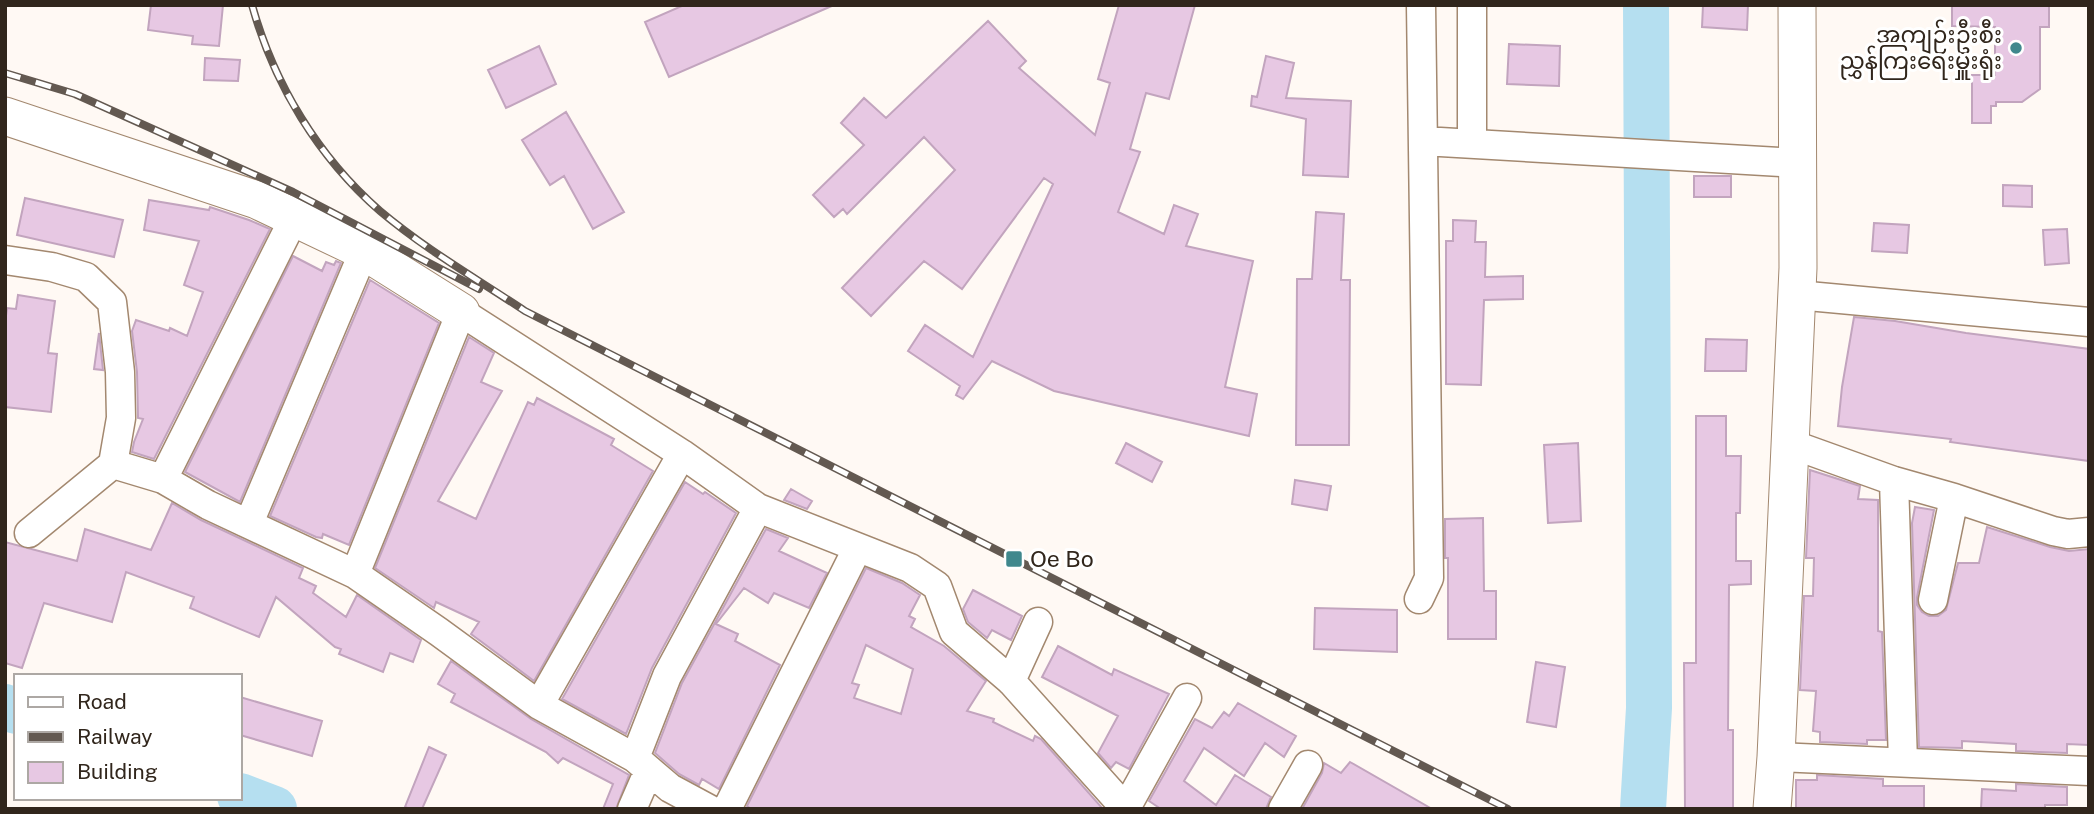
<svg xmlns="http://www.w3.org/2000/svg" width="2094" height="814" viewBox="0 0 2094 814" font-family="'Public Sans','Noto Sans Myanmar',sans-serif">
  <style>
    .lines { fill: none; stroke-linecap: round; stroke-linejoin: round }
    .river { stroke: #b5dff0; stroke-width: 46 }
    .building { fill: #e7c8e3; stroke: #c2a4be; stroke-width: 2; fill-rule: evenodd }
    .minor-casing { stroke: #a3886f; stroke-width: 31 }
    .tertiary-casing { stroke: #a3886f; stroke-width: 39 }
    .minor { stroke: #fff; stroke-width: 28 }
    .tertiary { stroke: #fff; stroke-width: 37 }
    .rail-casing { stroke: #635951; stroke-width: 8 }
    .rail { stroke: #fff; stroke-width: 5; stroke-dasharray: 16; stroke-linecap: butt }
    .poi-dot { fill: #40888d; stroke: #fff; stroke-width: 2.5 }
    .labels { text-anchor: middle; stroke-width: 6; stroke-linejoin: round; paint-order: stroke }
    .poi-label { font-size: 23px; fill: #31261c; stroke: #fff; text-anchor: end }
  </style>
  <rect width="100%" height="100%" fill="#fff9f4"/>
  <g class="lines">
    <path class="river" d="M5,707L16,711
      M240,796L274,809
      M1643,809L1649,708L1646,5"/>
  </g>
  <path class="building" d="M151,5H223L219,46L192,44L193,36L148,30Z
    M684,5H834L669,77L645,22Z
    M1119,5H1195L1169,99L1146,93L1130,149L1140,152L1118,212L1164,234L1174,205L1198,214L1186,246L1253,261L1225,387L1257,394L1249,436L1054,391L992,361L963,399L956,395L960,386L908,351L925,325L973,357L1053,184L1044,178L962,289L924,261L871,316L842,288L955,170L924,137L847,214L843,209L834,217L813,195L864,145L841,123L864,98L886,118L988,21L1026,61L1019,68L1095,135L1110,83L1098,79Z
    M1703,5H1748L1747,30L1702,27Z
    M1952,5H2049V27H2040V89L2022,102H1996V106H1991V123H1972V75H1995V27L1952,26Z
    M1509,44L1560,46L1559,86L1507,84Z
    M539,46L556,84L506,108L488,70Z
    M1266,56L1294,63L1286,98L1351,101L1348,177L1303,175L1306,119L1251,106L1252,96L1257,97Z
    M205,58L240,60L238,81L204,80Z
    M566,112L624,212L593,229L564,176L550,185L522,140Z
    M1694,176H1731V197H1694Z
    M2003,185L2032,186V207L2003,206Z
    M25,198L123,220L114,257L17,235Z
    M149,200L209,210L210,207L249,220L270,229L154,459L132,452L134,442L143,419L138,418L137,372L132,331L136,320L169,331L170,328L187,336L203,292L184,285L199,241L144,230Z
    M1316,212L1344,214L1341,280H1350L1349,445H1296L1297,279H1312Z
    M1453,220L1476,221L1475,242H1486L1485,277L1523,276V299L1484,300L1481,385L1446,384V241H1453Z
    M1874,223L1909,225L1907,253L1872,251Z
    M2067,229L2069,263L2045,265L2043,230Z
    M293,256L322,271L326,262L334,265L336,261L341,263L240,502L185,472Z
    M370,280L439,323L349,545L323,534L322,538L316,537L270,516Z
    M18,295L55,301L48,353L57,354L51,412L5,407V323L7,308L16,309Z
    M1854,317L1895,321L1966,333L2089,349V461L1950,442L1951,439L1838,426L1842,387Z
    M99,333L103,370L94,369Z
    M469,337L494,353L481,382L502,391L438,501L476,519L528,402L534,405L537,398L614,439L611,445L653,471L534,681L471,634L479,622L436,602L434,608L375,568Z
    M1706,339L1747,340L1746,371H1705Z
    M1696,416H1726V456H1741L1740,513H1736V561H1751V584L1729,585L1728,730H1733V809H1685L1684,663H1696Z
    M1126,443L1162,462L1152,482L1116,463Z
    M1578,443L1581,521L1548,523L1544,445Z
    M1810,470L1860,486L1858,499L1878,500V631L1882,632L1886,740H1867V744L1820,742V732L1813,731L1816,691L1800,690L1804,596H1813L1814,558H1806Z
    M1295,480L1331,486L1327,510L1292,504Z
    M685,482L703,494L705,492L736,513L652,668L626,734L562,699Z
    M791,489L812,501L807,509L784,500Z
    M172,503L201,520L303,568L299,578L316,586L313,593L346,617L357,595L421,640L413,662L390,653L383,672L339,654L341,649L335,647L276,597L259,637L190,608L194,597L126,572L112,622L44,603L22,668L5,663V542L77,561L85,529L151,550Z
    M1915,507L1934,510L1917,597V605L1922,612L1929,616H1938L1946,610L1958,563H1979L1987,527L2050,547L2069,551L2089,549V745L2067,744V753L2016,751V744L1962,741V748L1919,747L1912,523Z
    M1483,518L1484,591H1496V639H1448V558H1445V519Z
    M766,529L788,538L779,551L827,573L809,608L774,593L768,603L744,588L716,624L738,634L735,641L780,665L719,789L702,779L699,785L679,774L655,753L682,683Z
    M866,568L902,583L920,595L909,616L915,619L911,627L944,646L986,681L967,711L994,719L993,722L1033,741L1035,736L1041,739L1103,809H751L747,806ZM866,645L913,669L901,714L854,698L859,685L852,683Z
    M973,590L1022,616L1011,640L992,630L987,638L968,622L963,609Z
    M1315,608L1397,610V652L1314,649Z
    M1058,646L1112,675L1114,669L1169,694L1129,769L1116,762L1111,768L1098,753L1118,716L1042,677Z
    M451,661L531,719L629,775L616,809H603L613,784L563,758L558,763L546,752L451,702L455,694L438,684Z
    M1536,662L1565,667L1556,727L1527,722Z
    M240,697L322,721L312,756L240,735Z
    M1238,703L1296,736L1284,757L1265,743L1244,776L1204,748L1184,781L1216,805L1235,775L1271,797L1266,809H1161L1149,801L1195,719L1212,728L1224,712L1229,716Z
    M429,747L446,755L422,809H410L405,807Z
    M1350,762L1432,809H1302L1322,773L1324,763L1341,773Z
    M1817,775L1883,779V786H1924V809H1796V780H1817Z
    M2016,784L2067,787V805H2045V809H1981L1982,789L2016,791Z"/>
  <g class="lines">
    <g class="minor-casing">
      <path id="minor" d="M1472,5V143
        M1423,141L1798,163
        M5,260L52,267L86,277L112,302L120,372L121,418L113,464L29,533
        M1797,295L2089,322
        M1791,444L1894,481L1954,498L2053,531L2068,534L2089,532
        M113,464L163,479L208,505L355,574L439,632L539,705L635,758L670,788L709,809
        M163,479L294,218
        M1894,481L1903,762
        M249,523L364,251
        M355,574L461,312L682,454L758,508L910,568L937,586L954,632L1011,681L1126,809
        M1419,599L1429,578L1421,5
        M1933,600L1954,498
        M1011,681L1038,622
        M539,705L682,454
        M1776,757L2089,771
        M635,758L667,676L758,508
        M1126,808L1187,698
        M632,809L649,770
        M727,809L857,549
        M1283,809L1308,765"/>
    </g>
    <g class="tertiary-casing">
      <path id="tertiary" d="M5,116L257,200L364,251L461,312
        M1772,809L1776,757L1798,268L1797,5"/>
    </g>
    <use href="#minor" class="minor"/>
    <use href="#tertiary" class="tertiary"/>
    <g class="rail-casing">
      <path id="rail" d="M252,5C274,84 318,157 380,211C425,249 477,279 525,311L1508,809
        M5,73L75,94L293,192L479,289"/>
    </g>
    <use href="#rail" class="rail"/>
  </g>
  <g class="poi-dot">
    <circle cx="2016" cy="48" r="7"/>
    <rect x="1005" y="550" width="18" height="18" rx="3.5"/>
  </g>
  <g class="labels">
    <g class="poi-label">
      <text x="2002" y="43">အကျဉ်းဦးစီး<tspan x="2002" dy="26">ညွှန်ကြးရေးမှူးရုံး</tspan></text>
      <text x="1030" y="567" text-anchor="start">Oe Bo</text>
    </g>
  </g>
  <rect width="2094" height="814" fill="none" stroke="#31261c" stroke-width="14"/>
  <rect x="14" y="674" width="228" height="126" fill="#ffffff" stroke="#ada8a4" stroke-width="2"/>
  <rect x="28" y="697" width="35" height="10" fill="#ffffff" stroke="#ada8a4" stroke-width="2"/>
  <text x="77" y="709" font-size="21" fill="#31261c">Road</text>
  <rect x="28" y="732" width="35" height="10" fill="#635951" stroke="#ada8a4" stroke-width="2"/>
  <text x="77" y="744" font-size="21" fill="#31261c">Railway</text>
  <rect x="28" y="762" width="35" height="21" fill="#e7c8e3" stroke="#ada8a4" stroke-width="2"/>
  <text x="77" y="779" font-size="21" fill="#31261c">Building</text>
</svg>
